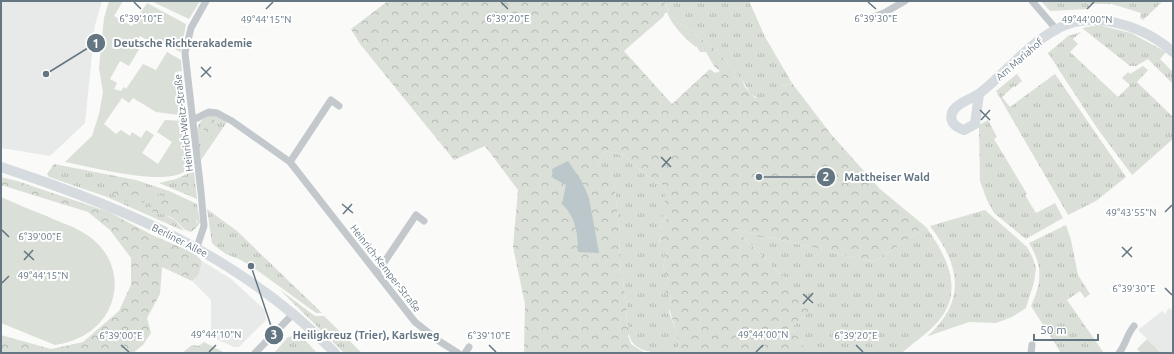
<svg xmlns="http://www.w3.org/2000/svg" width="1174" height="354" viewBox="0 0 1174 354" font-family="Ubuntu,sans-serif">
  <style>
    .built { fill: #e8e9e9 }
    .grass { fill: url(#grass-tufts) }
    .forest { fill: url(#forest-crowns) }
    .garden { fill: #dadfd7 }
    .water { fill: #bbc7cb }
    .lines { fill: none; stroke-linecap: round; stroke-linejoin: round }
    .street { stroke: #c3c8cc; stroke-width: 7 }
    .secondary { stroke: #d6dbdf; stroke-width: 10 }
    .ticks { fill: none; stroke: #657683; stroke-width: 1.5 }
    .labels { text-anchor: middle; stroke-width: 4; stroke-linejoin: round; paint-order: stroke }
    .street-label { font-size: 10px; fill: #657683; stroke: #fff }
    .ticks-label { font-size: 10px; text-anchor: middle; fill: #657683; stroke: #fff; stroke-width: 4; stroke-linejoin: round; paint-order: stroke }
    .leader { fill: none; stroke: #657683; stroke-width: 1.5 }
    .callout-dot { fill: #657683; stroke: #fff; stroke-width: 1.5 }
    .mark-label { font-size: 12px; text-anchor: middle; font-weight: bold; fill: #fff }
    .callout-label { font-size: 11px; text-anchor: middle; font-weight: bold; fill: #657683; stroke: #fff; stroke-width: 4; stroke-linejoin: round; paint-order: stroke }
  </style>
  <defs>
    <pattern id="grass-tufts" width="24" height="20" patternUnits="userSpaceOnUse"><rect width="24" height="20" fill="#dadfd7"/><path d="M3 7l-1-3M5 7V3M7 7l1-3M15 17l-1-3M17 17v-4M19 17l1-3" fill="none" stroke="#b4b9b4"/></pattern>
    <pattern id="forest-crowns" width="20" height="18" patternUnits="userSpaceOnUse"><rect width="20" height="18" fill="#dadfd7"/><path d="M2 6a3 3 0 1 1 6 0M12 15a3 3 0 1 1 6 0" fill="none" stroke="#b4b9b4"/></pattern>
  </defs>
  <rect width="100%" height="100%" fill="#fafaf8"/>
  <path class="built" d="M1,1H102L95,25L85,123L50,156L1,148Z
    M202,261L231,279L265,310L266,320L239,347H234L214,338L211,330V300L192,281L199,274Z
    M1169,308L1173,311V353H1161L1138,330L1162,311L1165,314Z"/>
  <path class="grass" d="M664,1H749L765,37L792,83L782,86L778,94L770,99V104H766L751,94L742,80L717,51L668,14L667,12L669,11Z
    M1041,1H1163L1143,20L1140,18L1141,13L1112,4H1089V9L1050,11Z
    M1098,25L1131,33L1166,52L1160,59L1173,72V84L1148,59L1136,66H1130L1082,28Z
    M1081,32L1073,39L1078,44L1070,52L1118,97L1130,85L1122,78L1128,72L1130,74L1143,66L1148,70L1137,82L1173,117V139L1132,175L1097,128L1048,53L1068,36Z
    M1017,74L1022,81L1015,87L1014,86L1002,97L1010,107L1055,74L1126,177L1096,201L1068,215L996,91Z
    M215,115L227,122L201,160C198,140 189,119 215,115Z
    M988,120L997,137L994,139L1027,194L1025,195L1036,213L1055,203L1063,218L1026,239L994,213L987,200L980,181L979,125Z
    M606,151L625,156L647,176L664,186L666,198L663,216L667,219L661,223L659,242L666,252L663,268L669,280L665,284L666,293L671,296L669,312L677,334L679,345L676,353C653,353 628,354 628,326L626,324L627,305L619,259L620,237L614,181L603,176L596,165Z
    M54,164L136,180L169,191L197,204L200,222L198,226L197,220L165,215L176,221L184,231L107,197L49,177L47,174Z
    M194,171L197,199L159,183L176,179Z
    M207,209L237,231L322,313H316L254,268L241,260L226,254L215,246L212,243Z
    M985,210L1027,247L1032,256L1036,268L1034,282L1026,308L1012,317L996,323L969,322L928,336C967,300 960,265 930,226Z
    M1066,225L1071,240L1078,275L1090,294L1085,298L1080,291L1067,300L1104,353H1061L1031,306C1042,282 1043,266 1029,243Z
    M926,227C944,252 963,286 943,315C933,330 915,341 902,353H798L804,345L791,328L814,307L735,229L874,262Z
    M279,289L315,316H324L362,353H344Z
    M295,336L305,340L317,353H274L288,337Z
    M1147,339L1161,353H1141L1137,349Z
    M204,342L225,353H182L192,345L199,346Z"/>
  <path class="forest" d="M388,1H664L669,12L665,13L663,17L624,51L672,104L710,69L715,73L720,71L714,66L706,52H700L697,47C690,45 669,21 668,14L717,51L742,80L745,87L755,98H759L766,104H770V97L778,94L780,87L792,83L830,133L880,189L926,227L874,262L735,229L814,307L791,328L804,345L798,353H676L679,345L677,335L669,308L671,296L666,293C664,287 664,283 669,280L663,268L666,253C656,247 660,233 661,223L667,219L661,214V207L665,204L664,186L647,176L625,156L606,151L596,165L599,167L603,176L610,177L614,181L620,237L619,259L627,305L626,324L630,331L628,336L631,344L645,353H524L525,304L513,247L518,190L485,146L454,160L360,44L351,29Z
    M208,119H214L216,132L213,136L207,138C203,133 203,128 204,122Z
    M1,177L17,181L109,212L152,235L194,253L202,261L199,274L192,281L162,267L160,294L147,318L151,333L143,345L133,353H1V335L51,349L83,342L119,311L131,285V258L110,230L88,212L1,185Z
    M122,178L136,183L149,195L143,203L135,204L118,199L109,187L111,180Z
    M180,180C187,180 191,181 194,187L193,191L188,192L179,184Z
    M159,195C175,200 194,208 198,226L191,232C182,230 182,225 175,220C169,215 161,214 153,213L151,205Z"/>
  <path class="garden" d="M109,1H123L114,16L132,26L147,3L186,24L181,52L160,42L157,46L140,36L136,43L141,46L129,66L120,61L110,79L117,83L114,89L121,91L124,87L126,89L143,64L156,70L167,52L181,60L182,71L175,72L177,91H184L187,116L156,112L133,98L129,103L122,98L104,124L116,134L121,130L130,136L132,132L141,138L146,130L154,135L142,153L158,164L172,142L157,132L165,120L186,121L192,165C189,167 186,171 182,173C158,185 92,167 65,162L92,136L99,114L103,92L99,68L104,18Z
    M151,1H200L189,19Z
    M1,197C17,204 33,211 49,217C61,223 76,227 87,235C112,251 122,282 109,309C99,330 77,342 55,345L1,323Z"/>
  <path class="water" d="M568,161L581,180L589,198L599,253L578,252C578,234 576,217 562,204L566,185L553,178L552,169Z"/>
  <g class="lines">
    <path class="street" d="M1032,1L1056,29
      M868,19L884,13L905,1
      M193,120L209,112L217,113L232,121L290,162L415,322L439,341L458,353
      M290,162L331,100L339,106
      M197,247L204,226L201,192L185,53L191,28L206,1
      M377,273L416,215L424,221
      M255,353L294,313
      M465,353L469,347
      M1031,353L1032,345
      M1119,353C1126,344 1127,334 1134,326"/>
    <path class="secondary" d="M979,94L975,124L964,130C959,128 954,126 952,121C947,105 971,100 980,93C985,89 991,84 996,79C1015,62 1034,41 1057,29C1093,9 1144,26 1173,52
      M1,167C126,208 242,257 335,353"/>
  </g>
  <path class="ticks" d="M134,2L141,9M501,2L508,9M868,2L876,9M266,9L273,2M1087,9L1094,2M201,67L211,77M201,77L211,67M980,110L990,120M981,120L990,110M661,157L671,167M662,167L671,157M342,204L353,213M1165,212L1172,205M343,214L352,204M2,230L9,237M1122,247L1132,257M24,251L34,260M1122,257L1132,247M24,260L33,250M2,283L9,276M1165,288L1172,295M803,294L813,303M803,304L813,293M121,345L129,352M489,345L496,352M856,345L863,352M209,352L216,345M756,352L763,345"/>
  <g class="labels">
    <g class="street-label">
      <text transform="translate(1019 59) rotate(-41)" y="4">Am Mariahof</text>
      <text transform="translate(183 123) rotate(-97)" y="4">Heinrich-Weitz-Straße</text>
      <text transform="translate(180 240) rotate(27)" y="4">Berliner Allee</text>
      <text transform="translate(386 268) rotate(52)" y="4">Heinrich-Kemper-Straße</text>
    </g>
  </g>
  <g class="ticks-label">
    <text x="141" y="22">6°39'10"E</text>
    <text x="508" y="22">6°39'20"E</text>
    <text x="876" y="22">6°39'30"E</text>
    <text x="266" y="23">49°44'15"N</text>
    <text x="1087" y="23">49°44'00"N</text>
    <text x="1131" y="216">49°43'55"N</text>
    <text x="40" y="240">6°39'00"E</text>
    <text x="43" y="279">49°44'15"N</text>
    <text x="1134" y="292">6°39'30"E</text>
    <text x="216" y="338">49°44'10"N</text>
    <text x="763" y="338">49°44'00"N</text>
    <text x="121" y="339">6°39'00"E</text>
    <text x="489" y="339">6°39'10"E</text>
    <text x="856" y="339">6°39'20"E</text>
  </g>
  <path class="leader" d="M46 74L96 43M759 177L826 177M251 266L274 335"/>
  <g class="callout-dot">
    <circle cx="46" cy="74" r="4"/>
    <circle cx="759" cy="177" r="4"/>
    <circle cx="251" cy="266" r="4"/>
    <circle cx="96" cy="43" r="10"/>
    <circle cx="826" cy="177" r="10"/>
    <circle cx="274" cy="335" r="10"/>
  </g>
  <g class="mark-label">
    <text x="96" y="48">1</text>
    <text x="826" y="181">2</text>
    <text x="274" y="339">3</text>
  </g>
  <g class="callout-label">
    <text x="183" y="47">Deutsche Richterakademie</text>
    <text x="887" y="181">Mattheiser Wald</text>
    <text x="366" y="339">Heiligkreuz (Trier), Karlsweg</text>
  </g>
  <rect width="1174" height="354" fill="none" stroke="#657683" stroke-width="4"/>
  <path d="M1034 334v6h64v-6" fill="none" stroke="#657683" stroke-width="2"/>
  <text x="1040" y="334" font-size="12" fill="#657683" stroke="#ffffff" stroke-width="3" paint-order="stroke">50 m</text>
</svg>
